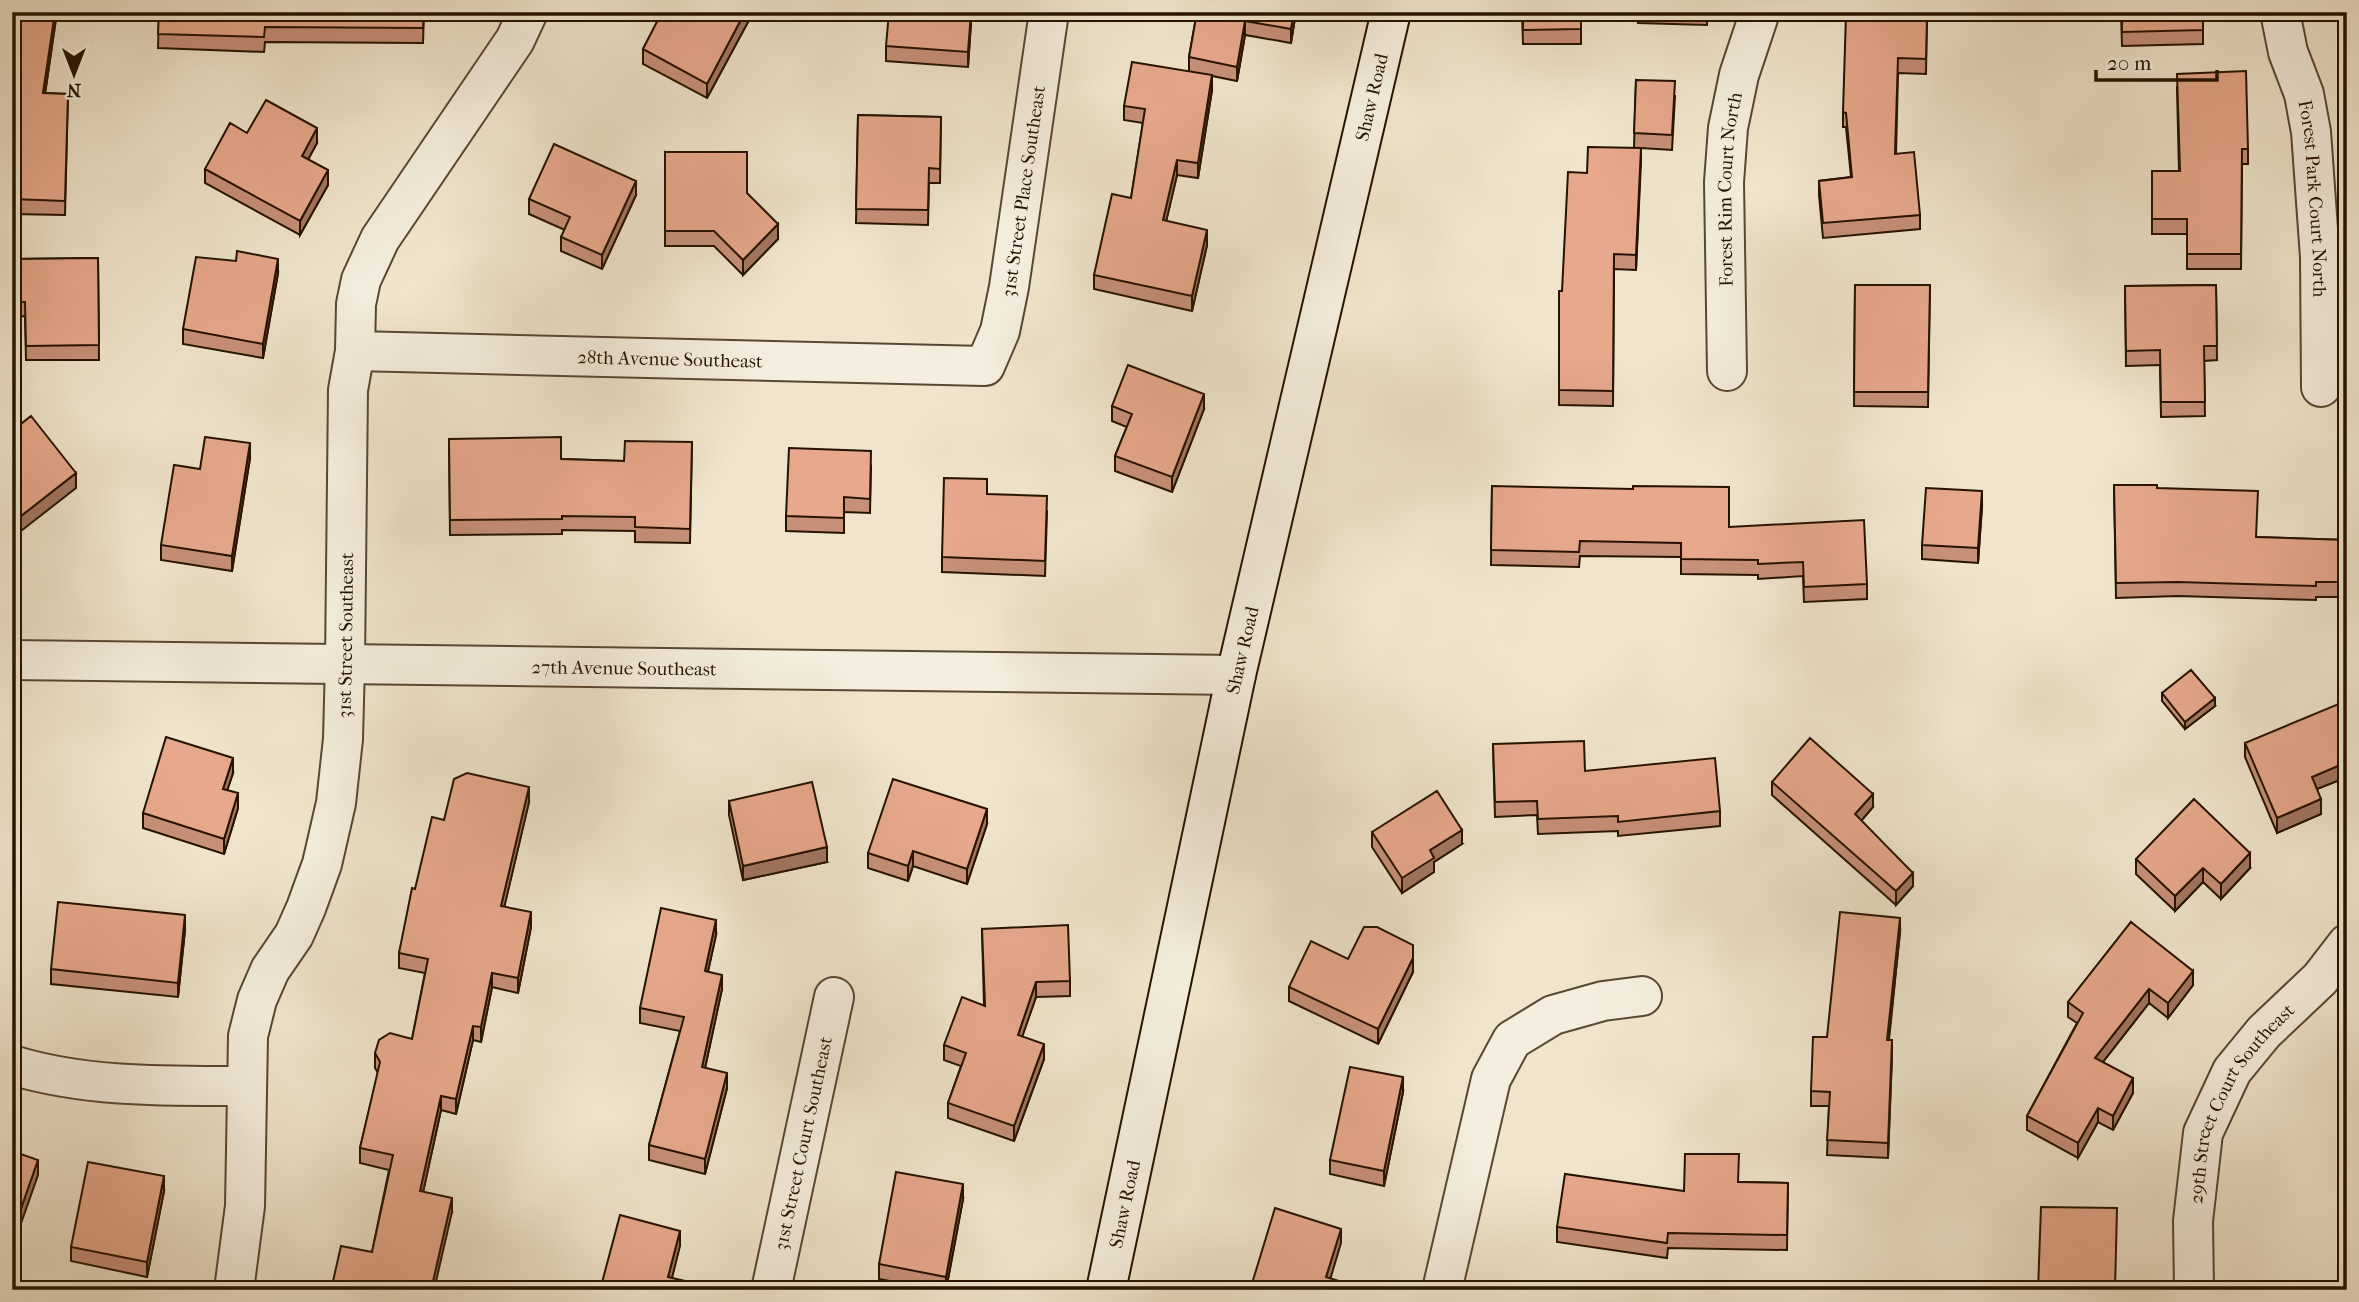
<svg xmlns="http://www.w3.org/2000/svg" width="2359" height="1302" viewBox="0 0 2359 1302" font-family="'IM FELL French Canon',serif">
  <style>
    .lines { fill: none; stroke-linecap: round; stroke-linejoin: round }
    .minor-casing { stroke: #584733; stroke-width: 42 }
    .secondary-casing { stroke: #251200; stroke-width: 42 }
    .minor { stroke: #f5eede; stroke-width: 38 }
    .secondary { stroke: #f5eede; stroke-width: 38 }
    .wall { fill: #c79078; stroke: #251200; stroke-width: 2 }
    .shaded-wall { fill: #a27661; stroke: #251200; stroke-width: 2 }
    .building { fill: #e7a88b; stroke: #251200; stroke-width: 2 }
    .labels { text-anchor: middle; stroke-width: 5; stroke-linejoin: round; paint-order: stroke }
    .street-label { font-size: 19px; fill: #251200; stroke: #f5eede }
  </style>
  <rect width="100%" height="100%" fill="#f0e5cc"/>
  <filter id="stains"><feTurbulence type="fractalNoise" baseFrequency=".00286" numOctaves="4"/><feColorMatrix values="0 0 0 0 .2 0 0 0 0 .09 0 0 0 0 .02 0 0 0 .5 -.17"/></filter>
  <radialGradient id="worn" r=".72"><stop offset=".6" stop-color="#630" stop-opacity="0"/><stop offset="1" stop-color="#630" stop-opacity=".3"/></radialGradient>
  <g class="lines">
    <g class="minor-casing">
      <g id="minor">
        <path id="s1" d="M2280,12L2288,52L2304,94L2311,132L2320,257L2321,387"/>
        <path id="s2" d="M355,351L985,366L1000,331L1009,287L1049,12"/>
        <path id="s3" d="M1727,371L1724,182L1728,128L1739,75L1760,12"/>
        <path id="s4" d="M12,660L1236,675"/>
        <path d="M12,1065C87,1088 168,1086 246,1086"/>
        <path id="s5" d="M234,1290L245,1206L248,1036L257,1000L270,970L294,935L306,908L322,864L336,803L343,739L345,663L348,390L355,351L356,304L361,280L380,239L515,40L528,12"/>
        <path id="s6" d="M771,1290L834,997"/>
        <path d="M1442,1290L1491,1079L1512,1040L1553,1015L1603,1001L1642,996"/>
        <path id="s7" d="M2194,1290L2193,1221L2203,1133L2232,1071L2264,1032L2320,979L2347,944"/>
      </g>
    </g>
    <g class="secondary-casing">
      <g id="secondary">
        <path id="s8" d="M1106,1290L1236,675L1391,12"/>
      </g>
    </g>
    <use href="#minor" class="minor"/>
    <use href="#secondary" class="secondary"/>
  </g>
  <path class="wall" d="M12,12H57L45,93L68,94L65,215L12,214Z
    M159,12H424L423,43L265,42L264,52L158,48Z
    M647,12H748V22L707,98L643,64V49L657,22L647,16Z
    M1197,12H1296L1291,43L1245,35L1237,81L1212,76V90L1198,178L1177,175L1166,221L1207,245L1192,311L1094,289V275L1131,198L1143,123L1124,120V106L1189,71V57Z
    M1522,12H1581V44H1523Z
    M1638,12H1707V25L1638,23Z
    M2121,12H2203V44L2122,46Z
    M1927,17L1926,74L1898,73L1896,154L1920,215V229L1823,238L1819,195V181L1851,177L1846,127H1843V112Z
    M971,23L968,67L886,61V46Z
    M1636,80L1675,96L1672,150L1641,148L1636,270L1614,269L1613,406L1559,405V291H1562L1634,148Z
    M2177,88L2248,149V164H2242L2241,269H2187V234H2152V171H2179Z
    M858,115L941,117L940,183H929L928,225L856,223Z
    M247,133L317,143L308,159L328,185L300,235L205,183V169Z
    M665,152L747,193L778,239L743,275L714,246H665Z
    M636,195L602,269L561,251V237L565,230L529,214V199Z
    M98,258L99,360H26L25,316L12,317V259Z
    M278,273L263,358L183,344V329Z
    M1855,285H1930L1928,407L1854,406Z
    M2216,285L2217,360L2204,361L2205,416L2161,417L2160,365L2126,366L2125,286Z
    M1112,406L1204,409L1172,492L1115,471V456L1127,427L1112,421Z
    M449,439L561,459L624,461L692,442L690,543L635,542V531L562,530V534L450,535Z
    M250,458L232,571L161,560V545L200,469Z
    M871,466L870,513L844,512V533L786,531V516Z
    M2114,485L2157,488L2257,537L2347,540V597H2316V600L2178,596L2116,598Z
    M1492,486L1729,527L1867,584V599L1804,602L1803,576L1758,579V575L1681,574V557L1580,556L1579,567L1491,565Z
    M987,494L1047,511L1045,576L942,572V557Z
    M1982,506L1978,563L1922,559V545Z
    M2162,693L2215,706L2185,729L2162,701Z
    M2347,717V777L2317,789L2321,814L2277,833L2245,757V743Z
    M1493,744L1720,811V826L1618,836V831L1538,834L1537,815L1495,817Z
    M233,773L227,790L238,808L224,854L143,828V813Z
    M1772,782L1873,807L1861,821L1913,886L1896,905L1772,795Z
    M729,801L827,862L743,880L729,815Z
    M529,802L504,907L531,927L518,993L492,987L481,1042L473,1040L456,1114L441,1110L423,1192L452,1212L372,1252L389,1170L360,1163V1148L378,1073L375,1068V1053L412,1039L425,973L399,968V953L415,889L444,820Z
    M987,824L967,884L913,866L908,881L868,868V853Z
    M1372,832L1462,844L1434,862V872L1402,893L1372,847Z
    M2136,859L2250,868L2221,899L2203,882L2175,911L2136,874Z
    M2131,922L2193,985L2168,1018L2149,1003L2103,1062L2133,1093L2113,1130L2098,1122L2078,1158L2027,1130V1116L2077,1023L2068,1017V1002Z
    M982,929L1070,981V996L1036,997L1022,1036L1044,1059L1014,1141L948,1118V1103L961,1066L944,1060V1045L984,1005Z
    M185,930L178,997L51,984V969Z
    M1900,932L1889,1040L1892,1055L1888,1158L1827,1155L1829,1106H1811V1091L1827,1037Z
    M716,935L708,971L722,989L705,1068L727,1088L705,1174L649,1160V1145L680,1031L640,1023V1008Z
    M1348,959L1413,972L1378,1044L1289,1001V987Z
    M1403,1092L1384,1186L1330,1174V1160Z
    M1739,1182L1788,1183L1787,1250L1668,1248L1667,1258L1557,1242V1227Z
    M164,1191L147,1277L71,1261V1247Z
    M963,1199L946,1290H937L879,1279V1264Z"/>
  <path class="shaded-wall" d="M55,12H57L43,108V93Z
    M745,12H748V22L707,98V84Z
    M971,12V23L968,67V52Z
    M1294,12H1296L1291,43V29Z
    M1245,21V35L1237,81V67Z
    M1212,75V90L1198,178V163Z
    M317,128V143L302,171V156Z
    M1641,148V162L1636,270V255Z
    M1177,160V175L1163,235V220Z
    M328,170V185L300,235V221Z
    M636,181V195L602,269V255Z
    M778,224V239L743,275V260Z
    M1207,230V245L1192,311V296Z
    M278,259V273L263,358V344Z
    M1204,394V409L1172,492V477Z
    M250,443V458L232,571V556Z
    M76,473V488L12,538V523Z
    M1982,491V506L1978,563V548Z
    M2215,698V706L2185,729V722Z
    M233,758V773L223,803V789Z
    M2347,762V777L2312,791V777Z
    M529,787V802L501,921V906Z
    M238,793V808L224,854V839Z
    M1873,794V807L1855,828V814Z
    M2321,799V814L2277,833V818Z
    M987,809V824L967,884V869Z
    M1462,830V844L1434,862V872L1402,893V878L1430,850Z
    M827,847V862L743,880V866Z
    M913,851V866L908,881V866Z
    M2250,853V868L2221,899V884Z
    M2203,868V882L2175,911V896Z
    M1913,873V886L1896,905V891Z
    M531,912V927L518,993V978Z
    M185,915V930L178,997V983Z
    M1900,918V932L1887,1054V1040Z
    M716,920V935L705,985V971Z
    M1413,958V972L1378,1044V1029Z
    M2193,971V985L2168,1018V1003Z
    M492,973V987L481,1042V1027Z
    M722,975V989L702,1082V1067Z
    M1036,982V997L1018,1049V1035Z
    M2149,989V1003L2095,1072V1058Z
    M473,1026V1040L456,1114V1099Z
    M1892,1040V1055L1888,1158V1143Z
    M1044,1044V1059L1014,1141V1126Z
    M727,1073V1088L705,1174V1159Z
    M1403,1077V1092L1384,1186V1171Z
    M2133,1078V1093L2113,1130V1116Z
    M441,1096V1110L420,1206V1191Z
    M2098,1108V1122L2078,1158V1143Z
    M38,1160V1175L12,1249V1234Z
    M164,1176V1191L147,1277V1262Z
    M963,1184V1199L946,1290V1277Z
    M452,1198V1212L434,1290H431Z
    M1341,1229V1243L1327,1290L1326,1277Z
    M680,1231V1246L669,1290L668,1277Z"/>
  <path class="building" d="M12,12H55L43,93L68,94L65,201L12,199Z
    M159,12H424L423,28L265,27L264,37L158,34Z
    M662,12H745L707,84L643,49Z
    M889,12H971L968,52L886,46Z
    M1197,12H1294L1291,29L1245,21L1237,67L1189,57Z
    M1523,12H1581V29L1523,30Z
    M2122,12H2203V30L2122,32Z
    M1846,14L1927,17L1926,59L1898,58L1895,154L1914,152L1920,215L1823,223L1819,181L1852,177L1846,113L1843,112Z
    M1132,62L1212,75L1198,163L1177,160L1163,220L1207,230L1192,296L1094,275L1112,194L1131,198L1145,109L1124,106Z
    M2246,71L2248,149H2242L2241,254H2187V219H2152V171H2180L2177,74Z
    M1636,80L1675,81L1672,135L1634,133Z
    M266,100L317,128L302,156L328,170L300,221L205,169L230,123L247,133Z
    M858,115L941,117L940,169L929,168L928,210L856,209Z
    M554,144L636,181L602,255L561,237L570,217L529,199Z
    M1588,147L1641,148L1636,255L1614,254L1613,391L1559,390V291H1562L1568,172L1587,173Z
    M665,152H747V193L778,224L743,260L714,231H665Z
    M237,251L278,259L263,344L183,329L196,257L236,261Z
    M98,258L99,345L26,346L25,302H12V259Z
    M1855,285H1930L1928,392H1854Z
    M2216,285L2217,346H2204L2205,402H2161L2160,350L2126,351L2125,286Z
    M1128,365L1204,394L1172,477L1115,456L1132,414L1112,406Z
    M31,416L76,473L12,523V431Z
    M205,437L250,443L232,556L161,545L174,465L200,469Z
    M561,437V459L624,461L625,441L692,442L690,529L635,527V517L562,516V519L450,520L449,439Z
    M789,448L871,451L870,499L844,497V518L786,516Z
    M944,478L987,479V494L1047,496L1045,561L942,557Z
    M2114,485H2157V488L2258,491L2256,537L2347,540V582H2316V586L2178,582L2116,583Z
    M1492,486L1633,489V486L1729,487V527L1864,520L1867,584L1804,587L1803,562L1758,564V560L1681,559V543L1580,541L1579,552L1491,550Z
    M1926,488L1982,491L1978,548L1922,545Z
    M2191,670L2215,698L2185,722L2162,693Z
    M2341,703L2347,717V762L2312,777L2321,799L2277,818L2245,743Z
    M166,737L233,758L223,789L238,793L224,839L143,813Z
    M1810,738L1873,794L1855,814L1913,873L1896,891L1772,782Z
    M1584,741L1585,771L1715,758L1720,811L1618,822V816L1538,819L1537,801L1495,802L1493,744Z
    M467,773L529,787L501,906L531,912L518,978L492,973L481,1027L473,1026L456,1099L441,1096L420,1191L452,1198L431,1290H331L341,1246L372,1252L393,1155L360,1148L380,1062L375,1053L379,1040L390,1033L412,1039L428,959L399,953L412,888L415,889L432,817L444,820L454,779Z
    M893,779L987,809L967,869L913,851L908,866L868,853Z
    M812,782L827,847L743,866L729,801Z
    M1437,791L1462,830L1430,850L1434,858L1402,878L1372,832Z
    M2194,799L2250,853L2221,884L2203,868L2175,896L2136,859Z
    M58,902L185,915L178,983L51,969Z
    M661,908L716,920L705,971L722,975L702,1067L727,1073L705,1159L649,1145L684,1017L640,1008Z
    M1840,912L1900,918L1887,1040H1892L1888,1143L1827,1140L1830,1092L1811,1091L1813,1037H1827Z
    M2131,922L2193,971L2168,1003L2149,989L2095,1058L2133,1078L2113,1116L2098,1108L2078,1143L2027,1116L2083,1013L2068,1002Z
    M1068,925L1070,981L1036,982L1018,1035L1044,1044L1014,1126L948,1103L966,1053L944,1045L962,997L985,1006L982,929Z
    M1364,927H1377L1413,945V958L1378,1029L1289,987L1311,941L1348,959Z
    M1350,1067L1403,1077L1384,1171L1330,1160Z
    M12,1151L38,1160L12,1234Z
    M1685,1154H1739L1738,1182L1788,1183L1787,1235L1668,1233L1667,1243L1557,1227L1565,1174L1684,1191Z
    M88,1162L164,1176L147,1262L71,1247Z
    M896,1172L963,1184L946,1277L879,1264Z
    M2041,1207L2117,1208L2115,1290H2038Z
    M1275,1208L1341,1229L1326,1277L1362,1288L1361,1290H1250Z
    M620,1215L680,1231L668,1277L685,1281L682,1290H600Z"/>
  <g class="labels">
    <g class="street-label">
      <text dy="7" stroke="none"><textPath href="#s8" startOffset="1222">Shaw Road</textPath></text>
      <text dy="7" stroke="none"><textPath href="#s3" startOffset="182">Forest Rim Court North</textPath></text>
      <text dy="7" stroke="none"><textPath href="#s2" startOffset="810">31st Street Place Southeast</textPath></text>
      <text dy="7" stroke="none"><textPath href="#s1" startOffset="191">Forest Park Court North</textPath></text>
      <text dy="7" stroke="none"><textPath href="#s2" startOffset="315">28th Avenue Southeast</textPath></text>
      <text dy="7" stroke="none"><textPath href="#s5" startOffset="674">31st Street Southeast</textPath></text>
      <text dy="7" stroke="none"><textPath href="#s8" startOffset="654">Shaw Road</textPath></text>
      <text dy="7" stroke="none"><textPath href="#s4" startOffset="612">27th Avenue Southeast</textPath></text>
      <text dy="7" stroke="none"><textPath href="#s7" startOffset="200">29th Street Court Southeast</textPath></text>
      <text dy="7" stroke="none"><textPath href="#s6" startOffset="150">31st Street Court Southeast</textPath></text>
      <text dy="7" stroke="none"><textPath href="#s8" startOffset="88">Shaw Road</textPath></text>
    </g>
  </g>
  <rect width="2359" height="1302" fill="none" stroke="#f0e5cc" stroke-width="42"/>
  <rect x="14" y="14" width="2331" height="1274" fill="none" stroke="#251200" stroke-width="3.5"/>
  <rect x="21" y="21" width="2317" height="1260" fill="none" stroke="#251200" stroke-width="2"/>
  <g transform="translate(74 74) rotate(180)" stroke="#f5eede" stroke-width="5" paint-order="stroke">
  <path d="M0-5L12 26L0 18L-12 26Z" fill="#251200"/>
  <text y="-10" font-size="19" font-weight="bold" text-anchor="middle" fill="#251200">N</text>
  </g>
  <path d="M2096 70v10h121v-10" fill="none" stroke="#251200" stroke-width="3.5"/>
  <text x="2107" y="70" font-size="21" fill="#251200" stroke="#f5eede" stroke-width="5" paint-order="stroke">20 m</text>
  <rect width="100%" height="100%" filter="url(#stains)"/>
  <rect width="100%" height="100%" fill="url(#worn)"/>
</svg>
